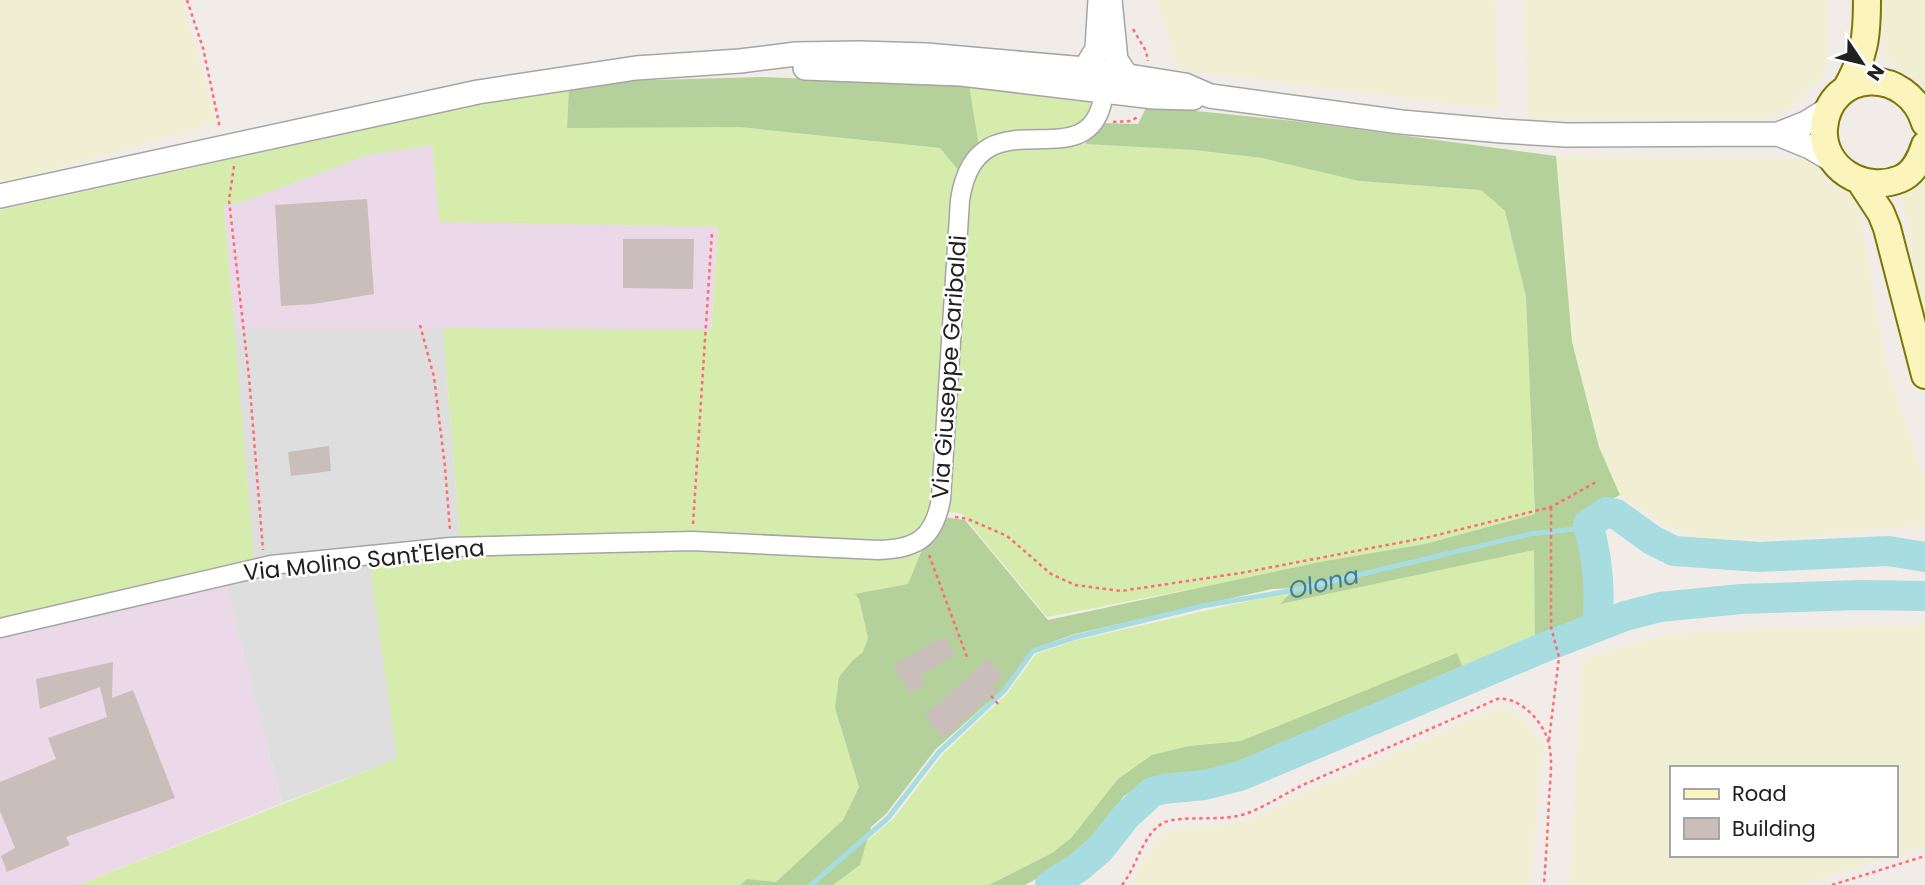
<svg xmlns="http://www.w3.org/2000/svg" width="1925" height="885" viewBox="0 0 1925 885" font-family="Poppins,sans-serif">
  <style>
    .residential { fill: #dfdede }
    .industrial { fill: #ebd9ea }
    .farmland { fill: #f0eed3 }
    .grass { fill: #d6ecad }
    .forest { fill: #b4d19b }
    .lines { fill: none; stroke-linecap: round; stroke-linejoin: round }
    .stream { stroke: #a7dce0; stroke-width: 5 }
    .river { stroke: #a7dce0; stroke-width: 30 }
    .building { fill: #c9beba }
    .minor-casing { stroke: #a5a5a5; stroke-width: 21 }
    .tertiary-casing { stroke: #a5a5a5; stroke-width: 26 }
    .secondary-casing { stroke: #7d7702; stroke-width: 30 }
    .path { stroke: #fd6d75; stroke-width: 2.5; stroke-dasharray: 3.5 3.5; stroke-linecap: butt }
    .minor { stroke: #fff; stroke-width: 18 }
    .tertiary { stroke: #fff; stroke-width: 23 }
    .secondary { stroke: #fbf4bc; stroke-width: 26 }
    .labels { text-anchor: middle; stroke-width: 5; stroke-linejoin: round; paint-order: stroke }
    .street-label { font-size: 23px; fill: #212121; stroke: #fff }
    .water-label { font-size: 24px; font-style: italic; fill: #417d9c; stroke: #fff }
  </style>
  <rect width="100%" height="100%" fill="#f1ece7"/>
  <path class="residential" d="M443,328L460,540L399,543L254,560L234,329Z
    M369,560L398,759L282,803L225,582L272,572Z"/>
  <path class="industrial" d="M432,145L439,222L718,227L711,330L234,329L224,206L251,199L368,155Z
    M225,582L282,803L78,885H0V639Z"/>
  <path class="farmland" d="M0,0H182L217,123L0,184Z
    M1157,0H1495L1498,109L1177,69Z
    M1523,0H1828L1827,57L1824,72L1816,84L1789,108L1776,115L1760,119H1529Z
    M1881,0H1925V87L1885,58Z
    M1556,156L1809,159L1827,183L1856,196L1885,359L1925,482V525L1798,538L1702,539L1663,524L1620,495L1599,447L1572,342Z
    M1925,171V328L1901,195L1916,185Z
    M1925,625V846L1895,855V768H1671V855H1895L1797,885H1570L1582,659L1662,636L1701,631Z
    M1497,708H1510L1521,716L1544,745L1529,885H1131L1156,840L1170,830L1230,824L1257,818L1299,796Z"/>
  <path class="grass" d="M969,85L1091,95L1089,116L1082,127C1066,131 1054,130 1038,130C1016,131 998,137 979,146Z
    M569,88L567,127H739L940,148L959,171L956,181L935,505C925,530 914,537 888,543L460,540L443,328L711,330L718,227L439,222L432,145L368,155L251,199L224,206L254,560L0,619V210L218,162L354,129Z
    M1085,144L1194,150L1262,158L1359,181L1481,190L1505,211L1526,297L1535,514L1425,544L1047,617L961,513L944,512L967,187C973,178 979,167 986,159C1000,143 1063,146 1085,144Z
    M712,549L920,554L908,584L859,599L868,638L863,653L852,660L835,708L859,787L843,820L776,882L747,879L740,885H78L397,759L369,560L435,555Z
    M1535,549V638L1464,671L1456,654L1241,741L1189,746L1093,810L1071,838L1052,853L989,885H833L860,865L867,841L895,817L943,754L1007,694L1036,654L1077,640L1275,595L1290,593L1281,603Z"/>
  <path class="forest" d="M762,77L969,85L979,146L963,163L959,171L940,148L739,127L567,128L569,88L617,81Z
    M1147,106L1295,121L1556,156L1572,342L1599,447L1620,495L1584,513L1582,533L1592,571L1591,622L1535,638L1534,550L1280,604L1295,588L1272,589L1075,634L1032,649L1003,689L935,750L886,814L871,827L860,865L833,885H740L747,879L776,882L843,820L859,787L835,708L839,677L853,660L863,652L868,638L859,599L855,594L908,584L923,547L943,517L965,520L1048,620L1320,562L1425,544L1535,514L1526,297L1505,211L1481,190L1359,181L1262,158L1194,150L1085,144L1102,123L1138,124Z
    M1457,653L1464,671L1233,764L1199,772L1158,777L1124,796L1075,858L1025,885H989L1052,853L1071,838L1118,779L1152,755L1189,746L1241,741Z"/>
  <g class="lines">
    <path class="stream" id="s1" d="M811,885L888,818L939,752L1004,691L1033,651L1076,637L1202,606L1295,590L1530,534L1575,529L1588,524"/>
    <path class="river" d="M1597,625C1601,590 1598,558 1588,524L1607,512L1616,514L1652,540L1674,551L1759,557L1888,551L1925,557
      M1050,885L1079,867L1100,849L1126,816L1152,792L1164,789L1204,785L1240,776L1545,647L1625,616L1660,607L1741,599L1860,595L1925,596"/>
  </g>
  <path class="building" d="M367,199L374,294L314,304L281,306L275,205Z
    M623,239H694L693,289L623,288Z
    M329,446L331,471L291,476L288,452Z
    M945,636L955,655L920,675L925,684L909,693L893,665Z
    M988,659L1003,676L993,684L998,690L944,738L924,716Z
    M113,662L112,698L133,690L175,798L66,837L70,845L7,872L1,856L15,848L0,811V782L56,759L48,738L107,717L100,687L40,709L36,679Z"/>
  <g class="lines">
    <g class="minor-casing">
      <path id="minor" d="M0,628L271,565L451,547L692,541L878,550C917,549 934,538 941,499L960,200C977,87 1088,185 1103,98"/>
    </g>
    <g class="tertiary-casing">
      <path id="tertiary" d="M1110,0L1116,60L1126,75
        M805,68L961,74L1154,97L1193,98
        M1085,69L1097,49L1100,0
        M1778,134L1806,123L1830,108
        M0,196L478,92L636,68L740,61L796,54L860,53L926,55L1085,69L1185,85L1210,96L1401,122L1502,131L1566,135L1778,134L1810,147L1832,160"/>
    </g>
    <g class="secondary-casing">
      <path id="secondary" d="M1846,89C1865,55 1867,37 1867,0
        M1925,123C1908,66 1829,68 1824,128C1821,168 1864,194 1900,179C1913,174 1921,158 1925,145
        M1860,181L1881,213L1887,228L1925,375"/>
    </g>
    <path class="path" d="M187,0L203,48L220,128
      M1133,29L1146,51L1148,61
      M1113,122L1131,121L1139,116
      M234,166L229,200L249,377L263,550
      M420,325L434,377L445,467L450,530
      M955,517L968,519L1007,536L1051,574L1075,585L1121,591L1241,573L1429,537L1551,507L1598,481
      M693,524L712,232
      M929,555L967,657
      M991,696L999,705
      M1549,740L1559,657L1551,627V508
      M1122,885C1137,867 1142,835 1163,823C1181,814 1222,823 1248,813C1268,805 1286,793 1305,784C1369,756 1433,728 1497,699C1520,696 1544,722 1549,744C1553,762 1550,781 1549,798C1548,827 1546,856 1544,885
      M1832,885L1925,856"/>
    <use href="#minor" class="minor"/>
    <use href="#tertiary" class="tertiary"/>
    <use href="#secondary" class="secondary"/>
  </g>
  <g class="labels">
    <g class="street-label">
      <text transform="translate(949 367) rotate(-86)" y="8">Via Giuseppe Garibaldi</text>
      <text transform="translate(364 560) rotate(-6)" y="8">Via Molino Sant'Elena</text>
    </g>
    <g class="water-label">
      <text dy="8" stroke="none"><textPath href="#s1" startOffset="623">Olona</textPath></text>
    </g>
  </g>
  <rect x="1670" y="766" width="228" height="91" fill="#ffffff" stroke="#a6a6a6" stroke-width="2"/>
  <rect x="1684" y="789" width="35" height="10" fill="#fbf4bc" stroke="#a6a6a6" stroke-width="2"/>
  <text x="1732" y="801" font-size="21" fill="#212121">Road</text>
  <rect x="1684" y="818" width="35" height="21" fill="#c9beba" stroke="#a6a6a6" stroke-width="2"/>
  <text x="1732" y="836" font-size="21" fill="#212121">Building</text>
  <g transform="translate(1862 63) rotate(125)" stroke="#ffffff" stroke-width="5" paint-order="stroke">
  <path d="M0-5L12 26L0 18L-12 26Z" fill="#212121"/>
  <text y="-10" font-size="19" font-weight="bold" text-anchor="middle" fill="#212121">N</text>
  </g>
</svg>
